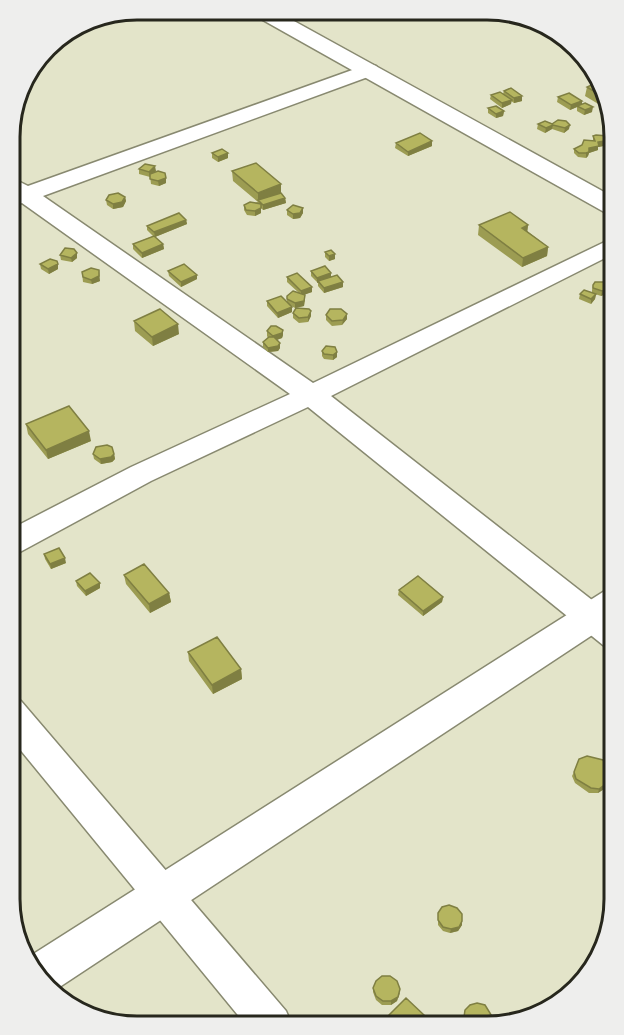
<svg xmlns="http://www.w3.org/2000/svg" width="624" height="1035" viewBox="0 0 624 1035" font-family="Figtree,sans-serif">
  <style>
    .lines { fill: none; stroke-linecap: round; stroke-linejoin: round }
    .street-casing { stroke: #888970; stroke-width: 3 }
    .secondary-casing { stroke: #888970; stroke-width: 3 }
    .street { fill: #fff; fill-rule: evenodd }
    .secondary { fill: #fff; fill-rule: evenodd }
    .wall { fill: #9c9c52 }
    .shaded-wall { fill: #7f7f42 }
    .building { fill: #b5b55f; stroke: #7f7f42; stroke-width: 1.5 }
    .rim { fill: none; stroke: #27271d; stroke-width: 3 }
  </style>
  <rect width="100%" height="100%" fill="#e3e4c9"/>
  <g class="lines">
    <g class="street-casing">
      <path id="street" d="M369,64L376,66L379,70L376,74L43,196L313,383L615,237V253L331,396L615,618V649L603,645L308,407L151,481L20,552L9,555V530L131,467L290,394L22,203L10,207V177L28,186Z
        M9,697L21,701L286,1011L292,1025H246L9,736Z"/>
    </g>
    <g class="secondary-casing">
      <path id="secondary" d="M248,10H274L615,198V216L606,213L252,14Z
        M615,588V620L55,990L52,991L27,958L603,592Z"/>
    </g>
    <use href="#street" class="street"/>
    <use href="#secondary" class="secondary"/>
  </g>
  <path class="wall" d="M142,9L167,12L168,16L153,21L143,14Z
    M587,87L605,88L610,111L585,96Z
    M504,91L522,101L514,103L511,101V104L502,108L490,99L491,95L503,94Z
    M558,97L582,104L592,112L584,115L577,111V107L570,110L557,102Z
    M488,108L504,111L503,116L496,118L488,113Z
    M545,121L569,129L564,133L552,129L545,133L537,129L538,124Z
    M614,130L615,136V142L611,140L613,131Z
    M593,136L609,145L598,147V150L589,153L588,156L586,158L578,157L574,153V149L593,141Z
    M396,143L432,146L408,156L395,148Z
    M212,153H228V158L218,162L212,158Z
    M139,169L156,171L154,173L166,183L159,186L151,184L150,176V177L139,174Z
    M232,171L281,194L285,198L286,203L263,210L261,208V213L255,216L247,215L244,210V205L258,202L233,181Z
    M125,197L126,201L123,207L113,209L107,205L106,200Z
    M287,210L303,213L300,218L293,219L287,215Z
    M186,220L187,224L155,237L163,244L164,249L142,258L133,249V244L153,236L147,230V226Z
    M479,225H528L527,231L548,247L547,256L522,267L478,235Z
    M325,252L335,259L329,261L325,257Z
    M60,255L77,258L72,262L61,260Z
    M40,264L58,269L49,274L41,269Z
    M168,271L197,279L181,287L169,276Z
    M311,271L331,277L343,287L324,293L318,286V283L311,276Z
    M82,272L100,281L92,284L83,282Z
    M287,277L312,292L305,294V300L304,306L295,308L290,305L292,307V312L278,318L267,306V301L287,302V296L299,293L287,282Z
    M593,285L608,293L601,296L592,293V290Z
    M580,294H596L595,299L591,304L579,299Z
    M293,313L311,316L308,322L299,323L293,318Z
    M326,315L347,319L342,325L332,326L326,320Z
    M134,321L179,334L153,346L135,331Z
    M267,331L283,335L282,338L277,340L280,343V348L278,351L268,352L263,347V342L268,338L267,336Z
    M335,347L337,357L333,360L324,359L322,356V351Z
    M615,406V425L611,424L604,417L605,412Z
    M26,424L91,441L48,459L28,434Z
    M93,454H114L115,459L112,462L101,464L94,459Z
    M44,554L66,563L51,569L45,559Z
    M124,575L169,593L171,602L150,613L126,584Z
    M76,581L100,588L86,596L77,586Z
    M399,590L443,597L442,602L423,616L398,595Z
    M188,652L241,669L242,679L213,694L189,661Z
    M574,772L610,785L598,793H589L575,783L572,776Z
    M615,833V853L607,847L610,838Z
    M438,913L462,921V925L458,931L450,933L443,931L438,925Z
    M373,988L400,993L397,1001L391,1005H382L376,1000L373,992Z
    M465,1010L488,1026H465L463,1021Z
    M424,1015V1019L417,1026H388L385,1023V1019Z"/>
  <path class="shaded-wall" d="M167,12L168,16L153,21L152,17Z
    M522,96V101L514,103V98Z
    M512,100L511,104L502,108V103Z
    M582,101V106H577V107L570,110L571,105Z
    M593,107L592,112L584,115L585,110Z
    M504,111L503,116L496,118V114Z
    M553,125L552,129L545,133L546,128Z
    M570,125L569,129L564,133L565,128Z
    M610,140L609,145L598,147V150L589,153L588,156L586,158V153L589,148L598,142Z
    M432,141V146L408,156V152Z
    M228,153V158L218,162V157Z
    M155,166L156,171L150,177L149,172Z
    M166,178V183L159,186L158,181Z
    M281,184V194L258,200V202V193Z
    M125,197L126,201L123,207L113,209V204Z
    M285,198L286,203L263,210V205Z
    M261,208V213L255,216V211Z
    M303,208V213L300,218L293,219V214Z
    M186,220L187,224L155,237L154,232Z
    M528,225L527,235L522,228Z
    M163,244L164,249L142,258V253Z
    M548,247L547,256L522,267L523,258Z
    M77,253V258L72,262L71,258Z
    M335,254V259L329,261V256Z
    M58,264V269L49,274L48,269Z
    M99,270L100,281L92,284L91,280Z
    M331,273V278L317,283V278Z
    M197,275V279L181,287V282Z
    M343,282V287L324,293V288Z
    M312,287V292L301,296V291Z
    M609,288L608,293L601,296L602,291Z
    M596,294L595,299L591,304V299Z
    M305,295L304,306L295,308V303Z
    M292,307V312L278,318L277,313Z
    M311,311V316L308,322V317Z
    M347,314V319L342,325L343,320Z
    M178,324L179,334L153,346L152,337Z
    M283,330V335L282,338L273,341V336Z
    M280,343V348L278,351L268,352V348Z
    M337,352V357L333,360V355Z
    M89,431L91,441L48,459L46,450Z
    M14,447L15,452L10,454V449Z
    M114,454L115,459L112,462L101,464L100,459Z
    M19,472L20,477L19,481L10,485V480Z
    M65,558L66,563L51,569L50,564Z
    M100,583V588L86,596L85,591Z
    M169,593L171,602L150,613L149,604Z
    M443,597L442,602L423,616V611Z
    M241,669L242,679L213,694L212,685Z
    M611,780L610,785L598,793L599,789Z
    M462,921V925L458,931L450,933L451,929Z
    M400,989L397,1001L391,1005V1001Z
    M424,1015V1019L417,1026H414Z"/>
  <path class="building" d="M142,9H164L167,12L152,17Z
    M600,81L605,88L608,100L587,87Z
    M511,88L522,96L514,98L504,91Z
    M500,92L512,100L502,103L491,95Z
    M569,93L582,101L571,105L558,97Z
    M585,103L593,107L585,110L577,106Z
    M496,106L504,111L496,114L488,108Z
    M558,120L566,121L570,125L565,128L553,125L546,128L538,124L545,121L552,124Z
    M420,133L432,141L408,152L396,143Z
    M596,135L608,136L610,140L598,142L599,146L589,148V152L586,153H579L574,149L582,145L584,140L595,141L593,136Z
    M222,149L228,153L218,157L212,153Z
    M256,163L281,184L258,193L232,171Z
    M145,164L155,166L149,172L139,169Z
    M158,171L165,173L166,178L158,181L150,179V174Z
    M118,193L125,197L122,202L113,204L106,200L109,195Z
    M281,193L285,198L263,205L258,200Z
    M250,202L261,204V208L255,211L246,210L244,205Z
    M293,205L303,208L300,213L293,214L287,210Z
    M510,212L528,225L522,228L548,247L523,258L479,225Z
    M179,213L186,220L154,232L147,226Z
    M154,236L163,244L142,253L133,244Z
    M65,248L74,249L77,253L71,258L60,255Z
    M331,250L335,254L329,256L325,252Z
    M50,259L57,261L58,264L48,269L40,264Z
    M184,264L197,275L181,282L168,271Z
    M325,266L331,273L317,278L311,271Z
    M91,268L99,270V276L91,280L83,277L82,272Z
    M297,273L312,287L301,291L287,277Z
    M337,275L343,282L324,288L318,281Z
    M595,282H604L609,288L602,291L593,288V285Z
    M584,290L596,294L591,299L580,294Z
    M293,291L305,295L304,301L295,303L287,299V296Z
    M281,296L292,307L277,313L267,301Z
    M296,308L309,309L311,311L308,317L299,318L293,313Z
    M160,309L178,324L152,337L134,321Z
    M330,309H341L347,314L343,320L332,321L326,315Z
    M271,326H276L283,330L282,333L273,336L267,331Z
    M269,337H274L280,343L278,346L268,348L263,342Z
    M326,346L335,347L337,352L333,355L324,354L322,351Z
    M69,406L89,431L46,450L26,424Z
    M611,406H615V420L612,419L605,412Z
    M10,441L14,447L10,449Z
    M107,445L112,447L114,454L111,457L100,459L93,454L96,447Z
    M12,467L19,472L18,476L10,480V468Z
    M59,548L65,558L50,564L44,554Z
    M144,564L169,593L149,604L124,575Z
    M90,573L100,583L85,591L76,581Z
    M418,576L443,597L423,611L399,590Z
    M217,637L241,669L212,685L188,652Z
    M587,756L603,760L612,773L611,780L599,789L591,788L576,779L574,772L579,759Z
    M615,833V842L610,838Z
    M449,905L457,908L462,914V921L459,927L451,929L443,927L438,920V913L442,907Z
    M382,976H390L397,981L400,989L398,997L391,1001H383L376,996L373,988L376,981Z
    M406,998L424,1015L414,1026H392L385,1019Z
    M477,1003L485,1005L493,1018L492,1025L469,1026L464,1017L465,1010L470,1005Z"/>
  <path d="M0 0H624V1035H0ZM137 20H487A117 117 0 0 1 604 137V899A117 117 0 0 1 487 1016H137A117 117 0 0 1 20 899V137A117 117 0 0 1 137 20Z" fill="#eeeeed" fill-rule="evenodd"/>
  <path class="rim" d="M137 20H487A117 117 0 0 1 604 137V899A117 117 0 0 1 487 1016H137A117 117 0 0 1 20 899V137A117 117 0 0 1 137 20Z"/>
</svg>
